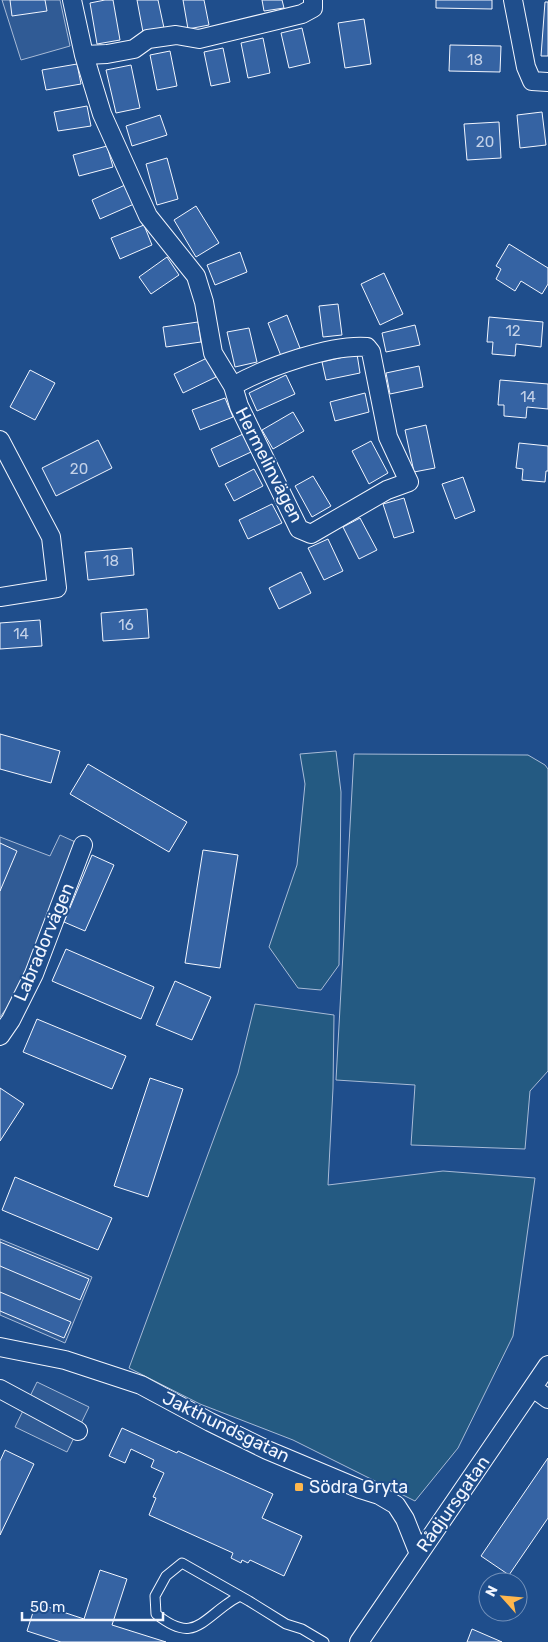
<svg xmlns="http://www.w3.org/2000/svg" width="548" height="1642" viewBox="0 0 548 1642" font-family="Rubik,sans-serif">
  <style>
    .green { fill: #245a82; stroke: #a8bbd7 }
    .parking { fill: #305b95; stroke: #a8bbd7 }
    .building { fill: #3563a3; stroke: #f2f6ff }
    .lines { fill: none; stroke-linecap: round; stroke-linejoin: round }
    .lane-casing { stroke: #f2f6ff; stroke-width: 11 }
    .street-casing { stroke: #f2f6ff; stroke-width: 20 }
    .lane { stroke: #1f4e8c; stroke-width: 9 }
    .street { stroke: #1f4e8c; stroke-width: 18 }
    .poi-dot { fill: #ffb74d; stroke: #1f4e8c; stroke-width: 2 }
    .labels { text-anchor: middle; stroke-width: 4; stroke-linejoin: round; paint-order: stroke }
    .number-label { font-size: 15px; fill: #c3d1e8 }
    .street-label { font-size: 18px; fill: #f2f6ff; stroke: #1f4e8c }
    .poi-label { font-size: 18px; fill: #f2f6ff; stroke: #1f4e8c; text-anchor: start }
  </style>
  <rect width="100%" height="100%" fill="#1f4e8c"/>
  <path class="green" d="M336,751L341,792L339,965L321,990L298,988L269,947L297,865L305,784L300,754Z
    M354,754L528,755L545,765L548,769V1071L530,1091L525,1149L411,1145L415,1085L336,1080Z
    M255,1004L334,1015L333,1088L328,1185L443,1171L535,1178L513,1336L458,1448L415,1501L293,1440L200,1404L129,1368L238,1073Z"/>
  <path class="parking" d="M2,0H60L70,46L21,60Z
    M60,835L82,845L14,998L0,1017V837L50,856Z
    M0,1239L92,1277L65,1343L0,1315Z
    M37,1382L89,1407L67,1452L15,1427Z"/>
  <path class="building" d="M10,0H45L47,11L12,16Z
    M105,0H113L120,40L97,44L90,3Z
    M137,0H158L164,28L143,32Z
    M183,0H204L209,25L188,29Z
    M262,0H282L284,8L264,11Z
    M436,0H492V9L436,8Z
    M545,2H548V56H541Z
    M364,19L371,64L345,68L338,23Z
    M302,28L310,63L289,68L281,33Z
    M263,38L270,73L248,78L241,43Z
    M450,45L501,46L500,72L449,71Z
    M223,48L230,82L211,86L204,52Z
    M170,51L177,86L157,90L150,55Z
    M77,64L81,84L46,90L42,70Z
    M131,65L140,108L116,113L106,70Z
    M87,106L91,126L58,131L54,112Z
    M542,112L546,145L520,148L517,115Z
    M160,115L167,135L132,146L126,126Z
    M499,122L501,158L467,160L464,124Z
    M107,146L113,167L79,176L73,155Z
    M167,158L178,199L157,205L146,164Z
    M125,185L134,204L100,219L92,200Z
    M196,206L219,243L196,257L174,220Z
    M144,225L152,245L120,259L111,238Z
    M509,244L548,268V284L542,294L521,281L515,291L496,279L501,269L496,266Z
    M240,252L247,272L215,285L207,265Z
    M167,257L179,275L151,294L139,277Z
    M384,273L403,314L380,325L361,284Z
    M338,304L342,335L323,337L319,306Z
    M287,315L300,348L281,356L268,323Z
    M489,317L543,322L541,347L516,344L515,356L492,354L493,342H487Z
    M198,322L201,342L166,347L163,327Z
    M415,325L420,345L386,352L382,333Z
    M249,328L257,362L235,367L227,332Z
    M357,354L360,373L326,380L322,362Z
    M207,358L216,377L183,393L174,374Z
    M419,366L423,387L390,394L386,373Z
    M30,370L55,383L35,420L10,407Z
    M286,375L295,394L257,411L249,393Z
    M500,380L548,384V409L527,407L526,418L504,416V405H498Z
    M365,393L369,412L335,421L330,402Z
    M225,398L233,417L200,430L192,410Z
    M293,412L304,431L273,449L262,430Z
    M426,425L435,468L414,472L405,430Z
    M243,434L251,452L219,467L211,449Z
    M98,440L112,468L56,496L42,468Z
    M371,441L388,473L369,484L352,451Z
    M519,443L548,446V471H546L545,482L522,480L523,469L516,468Z
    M254,469L263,486L234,501L225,484Z
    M313,476L331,506L312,517L295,486Z
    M463,477L475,511L455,519L442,484Z
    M404,498L414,532L394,538L383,504Z
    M272,504L282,523L248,539L239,520Z
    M360,518L377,550L359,559L343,527Z
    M328,539L343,571L324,580L308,548Z
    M132,548L134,575L88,580L85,552Z
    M301,572L311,593L279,609L269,588Z
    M147,609L149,638L103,641L101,613Z
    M40,620L42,646L0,649V623Z
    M0,734L60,751L51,783L0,769Z
    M88,764L187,822L169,852L70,794Z
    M0,843L17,851L0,891Z
    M203,850L238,855L220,968L185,963Z
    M92,855L114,865L85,931L64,922Z
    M66,949L154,987L141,1019L52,981Z
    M175,981L211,997L192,1040L156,1025Z
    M37,1019L126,1056L112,1089L23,1052Z
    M150,1078L183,1089L148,1197L114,1186Z
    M0,1088L24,1104L0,1141Z
    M15,1177L112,1218L98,1250L2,1210Z
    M0,1242L89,1279L80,1300L0,1266Z
    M0,1292L71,1322L64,1338L0,1311Z
    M122,1428L177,1453L178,1451L273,1494L262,1518L302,1536L284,1576L250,1560L248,1563L242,1560L241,1563L231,1558L233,1553L149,1515L156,1498L153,1497L164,1473L151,1467L154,1460L131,1449L125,1463L109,1456Z
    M5,1450L34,1464L0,1535V1461Z
    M548,1458V1518L509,1575L481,1556Z
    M100,1570L127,1579L112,1625L166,1642H61L27,1631L36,1603L84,1619Z
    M472,1629L502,1642H467Z"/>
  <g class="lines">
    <g class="lane-casing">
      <path id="lane" d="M240,1596C236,1598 231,1601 227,1604C199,1624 191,1642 156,1614L155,1596L166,1576L182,1563L249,1601L286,1624L302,1629L324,1642"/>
    </g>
    <g class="street-casing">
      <path id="street" d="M72,0L84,55L102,114L148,216L196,276L204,302L213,353L233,386L239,406L299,529L311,534L387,490L409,482L388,437L371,352L367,347C331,344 264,368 233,386
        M513,0L526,67L532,81L548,82
        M84,55L107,54L134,49L148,39L176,35L199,39L302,14L313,8V0
        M0,440L51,537L57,588L0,597
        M0,1036L11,1020L34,974L83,845
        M0,1347L65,1360L141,1385L210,1422L267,1450L360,1489L379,1495L396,1505L405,1519L419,1554
        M533,1388L548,1399
        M0,1389L78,1431
        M359,1642L548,1365"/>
    </g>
    <use href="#lane" class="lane"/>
    <use href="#street" class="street"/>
  </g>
  <rect class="poi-dot" x="294" y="1482" width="10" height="10" rx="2.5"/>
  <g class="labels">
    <g class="number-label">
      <text x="475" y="65">18</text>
      <text x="485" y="147">20</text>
      <text x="513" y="336">12</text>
      <text x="528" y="402">14</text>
      <text x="79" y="474">20</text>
      <text x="111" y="566">18</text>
      <text x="126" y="630">16</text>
      <text x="21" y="639">14</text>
    </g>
    <g class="street-label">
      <text transform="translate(269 465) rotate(63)" y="6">Hermelinvägen</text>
      <text transform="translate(44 942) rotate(-67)" y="6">Labradorvägen</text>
      <text transform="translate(226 1427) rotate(26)" y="6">Jakthundsgatan</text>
      <text transform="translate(453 1504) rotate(-55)" y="6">Rådjursgatan</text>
    </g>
    <g class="poi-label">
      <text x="309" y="1493">Södra Gryta</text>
    </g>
  </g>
  <g transform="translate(503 1597) rotate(297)"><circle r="24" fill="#1f4e8c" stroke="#7391ba"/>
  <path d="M0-4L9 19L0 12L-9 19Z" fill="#ffb74d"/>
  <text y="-8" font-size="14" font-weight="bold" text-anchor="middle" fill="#f2f6ff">N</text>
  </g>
  <path d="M22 1612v8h141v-8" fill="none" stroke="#f2f6ff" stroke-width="2.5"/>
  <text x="30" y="1612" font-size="15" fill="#f2f6ff" stroke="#1f4e8c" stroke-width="4" paint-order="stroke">50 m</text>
</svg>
